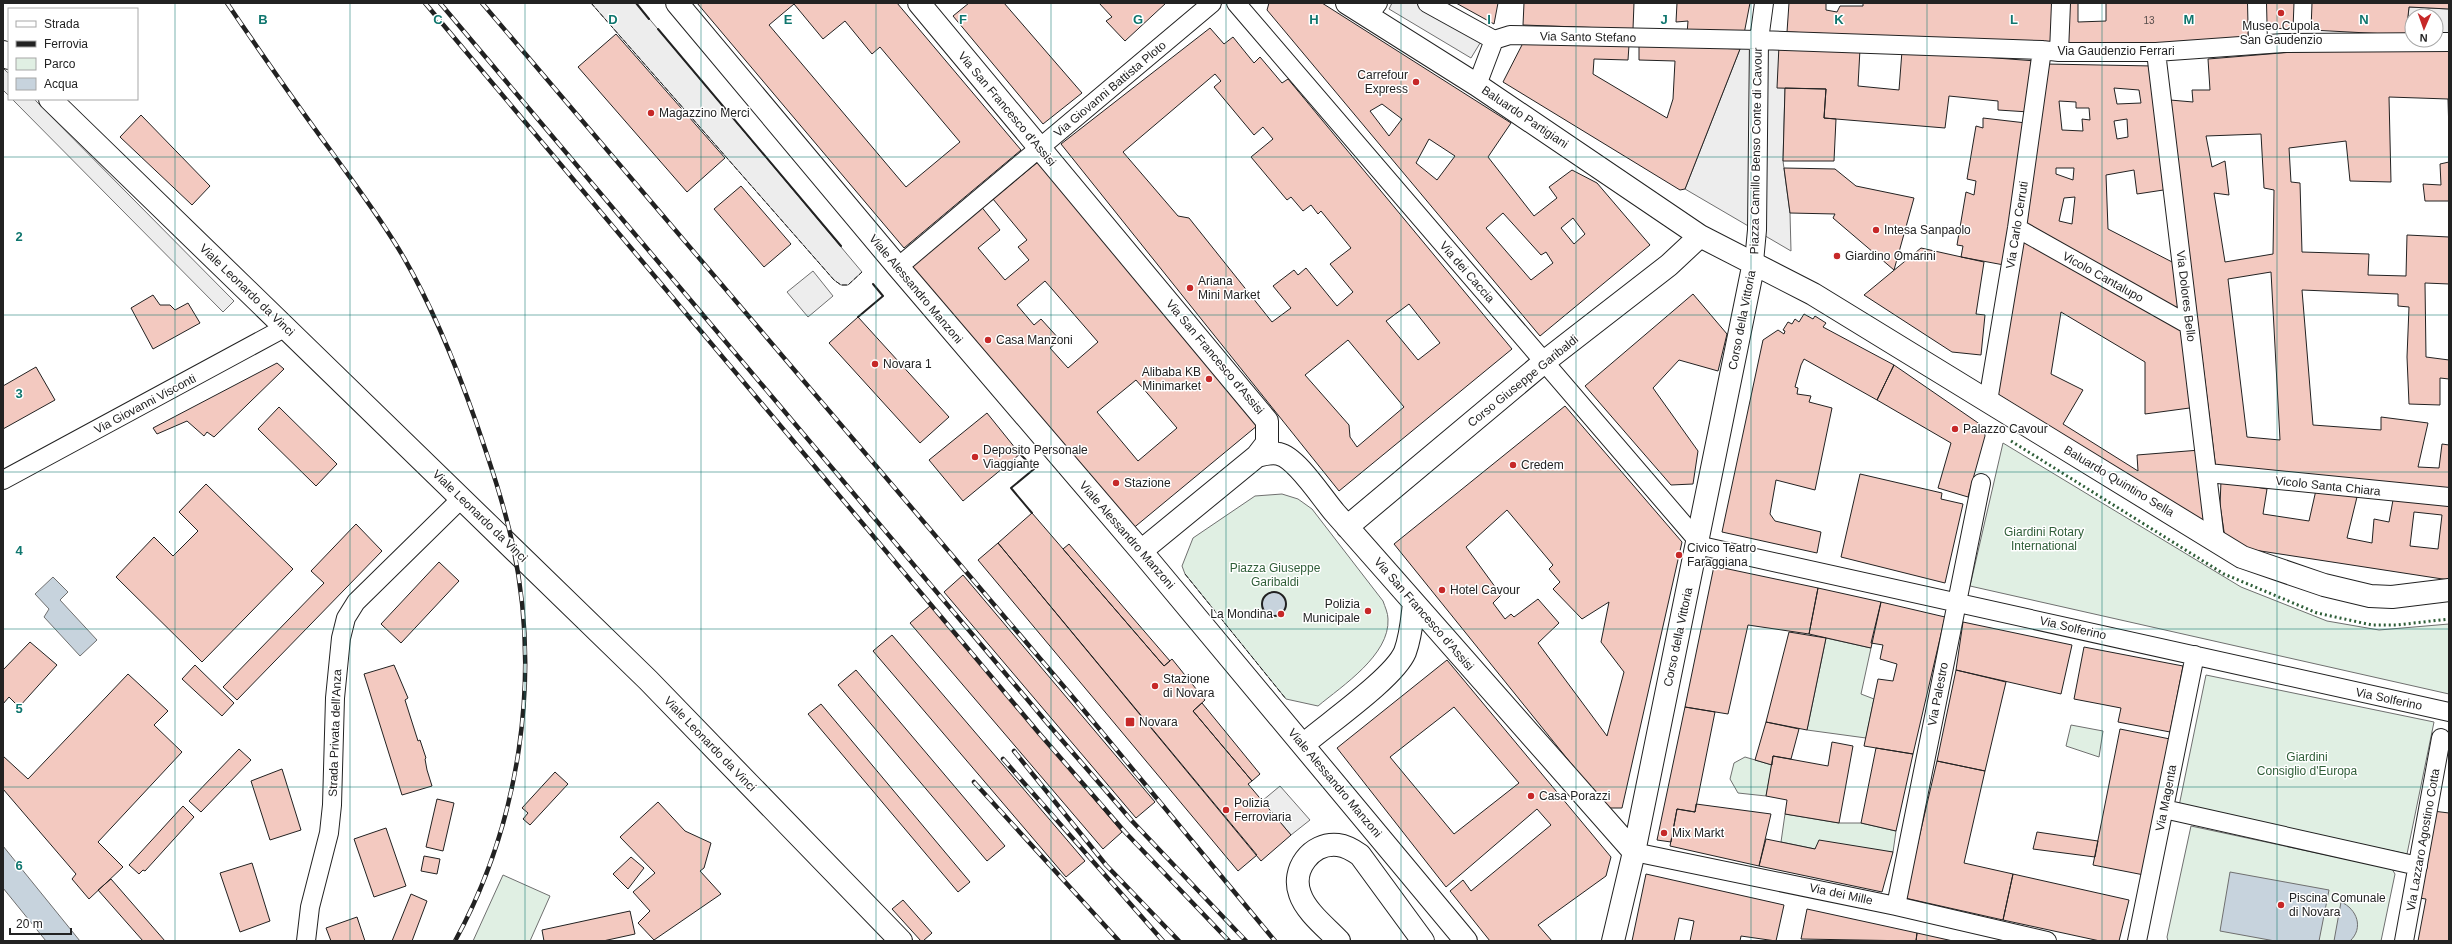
<svg xmlns="http://www.w3.org/2000/svg" width="2452" height="944" viewBox="0 0 2452 944" font-family="Helvetica,sans-serif">
  <style>
    .green { fill: #e0efe3; stroke: #6f6f6f }
    .parking { fill: #ededed; stroke: #6f6f6f }
    .water { fill: #c7d3dd; stroke: #6f6f6f }
    .building { fill: #f3c9c0; stroke: #222; fill-rule: evenodd }
    .lines { fill: none; stroke-linecap: round; stroke-linejoin: round }
    .street-casing { stroke: #222; stroke-width: 20 }
    .secondary-casing { stroke: #222; stroke-width: 24 }
    .street { stroke: #fff; stroke-width: 18 }
    .secondary { stroke: #fff; stroke-width: 22 }
    .rail-casing { stroke: #222; stroke-width: 4.5 }
    .rail { stroke: #fff; stroke-width: 3; stroke-dasharray: 9; stroke-linecap: butt }
    .hedge { stroke: #2f5e38; stroke-width: 3; stroke-dasharray: 2 3; stroke-linecap: butt }
    .fence { stroke: #222; stroke-width: 1; stroke-dasharray: 5 2; stroke-linecap: butt }
    .wall { stroke: #222; stroke-width: 2 }
    .grid { fill: none; stroke: #0f766e; stroke-width: 1; stroke-opacity: 0.55 }
    .poi-dot { fill: #c62828; stroke: #fff; stroke-width: 1.5 }
    .labels { text-anchor: middle; stroke-width: 3; stroke-linejoin: round; paint-order: stroke }
    .number-label { font-size: 10px; fill: #564c4a }
    .poi-label { font-size: 12px; fill: #222; stroke: #fff; text-anchor: start }
    .street-label { font-size: 12px; fill: #222; stroke: #fff }
    .park-label { font-size: 12px; fill: #2f5e38; stroke: #fff }
    .grid-label { font-size: 13px; text-anchor: middle; font-weight: bold; fill: #0f766e; stroke: #fff; stroke-width: 3; stroke-linejoin: round; paint-order: stroke }
  </style>
  <rect width="100%" height="100%" fill="#fff"/>
  <path class="green" d="M2003,443L2241,587L2327,621L2379,630L2449,624V694L1970,586Z
    M1282,494L1298,499L1312,509L1383,601C1385,607 1388,613 1388,619C1390,655 1342,686 1318,706L1286,699L1185,574L1182,566L1193,538L1255,496Z
    M1826,638L1871,648L1861,694L1874,699L1866,738L1807,730Z
    M2206,675L2434,722L2407,854L2179,806Z
    M2071,725L2103,731L2099,757L2066,746Z
    M1745,757L1772,765L1766,796L1738,793L1730,779L1734,763Z
    M1785,814L1839,823H1861L1896,831L1893,852L1815,849L1781,842Z
    M2191,826L2392,869L2395,874L2381,941H2168L2167,937Z
    M503,875L550,896L530,941H473Z"/>
  <path class="parking" d="M591,3H636L862,272L848,285H841L834,280Z
    M1392,3H1442L1488,30L1471,58L1389,9Z
    M2409,7L2449,9V36H2436V16H2412V35H2406Z
    M1740,39L1780,40L1785,88L1783,161L1790,213L1791,251L1685,189L1740,49Z
    M3,68L9,74V96L3,90Z
    M12,99H34L234,301L223,312Z
    M813,271L833,296L808,317L787,292Z
    M1280,786L1310,820L1291,835L1262,801Z"/>
  <path class="water" d="M53,577L68,592L60,600L97,640L80,656L44,617L49,609L35,594Z
    M1262 604a12 12 0 1 1 24 0a12 12 0 1 1-24 0Z
    M3,846L80,941H46L3,888Z
    M2230,872L2329,890L2319,941H2275L2220,931Z
    M2341,902C2357,909 2364,928 2350,941H2334Z"/>
  <path class="building" d="M697,3H897L1021,150L904,248ZM794,4L823,39L845,21L872,54L880,47L960,142L906,187L769,25Z
    M969,3H1004L1082,93L1043,124L953,16Z
    M1099,3H1166L1125,41L1106,21L1112,17Z
    M1269,3H1322L1511,123L1488,157L1534,216L1557,198L1549,187L1572,170L1597,183L1650,245L1540,336L1267,10ZM1382,104L1402,119L1389,136L1370,111ZM1429,139L1455,156L1437,180L1416,163ZM1503,213L1541,255L1546,252L1553,263L1531,280L1486,228ZM1573,218L1585,234L1574,244L1561,228Z
    M1456,3H1498L1494,24Z
    M1524,3H1634L1633,29L1523,25Z
    M1677,3H1750L1744,34H1687L1688,21L1676,22Z
    M1789,3H1826V10L1837,12L1840,6H1863V3H2054L2052,43L1787,32Z
    M2065,3H2078V22L2106,21V3H2249L2248,41L2063,46Z
    M2266,3H2294L2293,29L2265,28Z
    M2312,3H2449V9L2409,7L2406,35L2311,30Z
    M1210,28L1224,44L1233,37L1254,63L1260,57L1282,83L1288,79L1512,349L1339,491L1061,144ZM1215,74L1221,81L1214,87L1254,135L1263,127L1273,139L1251,157L1287,200L1291,197L1303,211L1311,205L1318,214L1321,211L1351,248L1330,264L1353,292L1337,306L1306,268L1298,275L1294,270L1273,286L1291,308L1272,322L1189,218L1178,216L1123,152ZM1409,304L1440,343L1418,360L1386,321ZM1348,340L1404,407L1357,447L1350,437L1349,425L1305,375Z
    M616,34L725,158L687,192L578,67Z
    M1524,41L1629,45L1628,60L1594,59L1593,74L1667,118L1673,99L1675,61L1639,60V45L1740,49L1685,189L1680,190L1503,82Z
    M1779,45L1860,49L1858,86L1899,90L1902,51L2036,61L2029,112L1998,110V101L1949,96L1945,128L1824,118L1826,89L1777,88Z
    M2449,48V134L2448,99L2389,97L2391,182L2350,181L2346,141L2289,148L2291,182L2300,183L2302,252L2369,254L2368,275L2406,276L2407,235L2449,237V284L2425,283L2426,357L2449,360V379L2440,378V405L2409,404L2407,357L2409,307L2398,306V294L2302,290L2313,425L2381,430V417L2428,423L2418,467L2439,468L2442,444L2449,445V491L2216,470L2170,100L2193,102L2192,90H2210L2208,59L2293,52ZM2261,134L2264,188L2274,190L2273,254L2225,262L2214,193L2229,195L2225,161L2212,167L2206,136ZM2271,272L2280,440L2247,437L2228,279Z
    M2046,64L2153,66L2170,189L2137,194L2134,170L2106,175L2108,229L2176,264L2183,316L2022,227ZM2114,88L2139,90L2141,103L2117,104ZM2059,101L2076,102V108H2089L2090,120L2082,119L2083,131L2062,130ZM2127,119L2128,137L2117,139L2114,121ZM2056,168H2074L2073,180L2056,174ZM2075,197L2072,224L2059,221L2064,198Z
    M1785,88L1826,89L1824,118L1836,119L1834,161H1783Z
    M141,115L210,186L192,205L120,137Z
    M1983,118L2026,123L2004,265L1961,257L1963,246L1957,245L1966,192L1974,195L1976,181L1967,179L1976,126L1983,128Z
    M1038,162L1258,425L1131,530L908,265L980,205L1000,230L978,248L1005,280L1029,260L1018,247L1027,240L993,199ZM1045,281L1098,342L1068,368L1050,348L1060,340L1041,319L1034,325L1017,305ZM1136,380L1177,428L1138,461L1097,412Z
    M2449,162V201H2425L2423,184L2441,185L2440,164Z
    M1784,168L1835,169L1856,186L1914,198L1894,270L1833,218L1835,214L1790,213Z
    M741,186L791,244L764,267L714,209Z
    M2021,236L2188,325L2197,407L2145,414V362L2061,312L2051,374L2083,390L2063,424L2138,471L2137,455L2200,450L2208,519L2202,523L1996,393Z
    M1921,248L1984,262L1976,314L1985,315L1981,355L1952,352L1864,295Z
    M1693,294L1727,334L1718,371L1679,360L1653,388L1698,451L1693,484L1671,485L1585,386Z
    M153,295L160,305H170L175,310L188,303L200,323L153,349L131,308Z
    M1804,314L1813,319L1815,316L1826,323L1823,327L1894,365L1877,400L1804,359L1801,365L1795,387L1798,388L1797,394L1811,396L1809,402L1832,408L1815,490L1776,480L1770,514L1775,521L1821,532L1817,553L1722,532L1763,340L1778,330L1784,334L1785,331L1783,330L1788,322L1792,324L1795,319L1799,322Z
    M858,317L949,417L920,443L829,343Z
    M277,363L284,369L214,437L207,432L204,436L187,421L157,434L153,428Z
    M1894,365L1984,427L1985,436L1968,497L1938,488L1951,443L1877,400Z
    M36,367L55,400L3,429V386Z
    M1565,406L1682,542L1622,808H1607L1394,544ZM1507,510L1553,565L1549,569L1560,582L1553,589L1582,619L1609,602L1601,642L1624,672L1607,736L1538,643L1559,623L1538,599L1514,617L1511,614L1505,619L1493,603L1501,595L1466,547Z
    M279,407L337,464L316,486L258,429Z
    M987,413L1020,454L963,501L929,460Z
    M1860,474L1942,493L1941,499L1963,504L1945,583L1841,557Z
    M2221,481L2267,489L2263,514L2309,521L2316,490L2357,497L2347,538L2372,543L2374,519L2389,522L2393,500L2449,501V580L2241,548L2225,538L2220,505ZM2414,512L2442,515L2438,549L2410,546Z
    M206,484L293,569L202,662L116,577L154,537L173,556L198,531L179,512Z
    M1032,513L1164,666L1172,659L1205,700L1193,711L1252,781L1248,784L1291,835L1261,861L998,543Z
    M356,524L382,551L237,700L223,687L324,583L311,571Z
    M998,543L1257,855L1238,871L978,560Z
    M1069,544L1170,661L1164,666L1063,549Z
    M439,562L459,581L401,643L381,624Z
    M1714,566L1818,588L1809,634L1748,625L1728,714L1685,707Z
    M963,575L1155,802L1136,818L944,592Z
    M1818,588L1881,602L1871,648L1809,634Z
    M1881,602L1945,617L1913,754L1864,746L1878,679L1893,681L1897,664L1880,659L1883,645L1871,643Z
    M930,606L1122,832L1103,849L910,623Z
    M1963,622L2072,645L2061,694L1956,670Z
    M1789,632L1826,638L1807,730L1766,722Z
    M892,635L1085,861L1066,877L873,651Z
    M30,642L57,665L19,707L9,697L3,704V670Z
    M2084,647L2183,666L2170,732L2118,722L2121,708L2074,699Z
    M1447,660L1611,857L1606,876L1538,925L1552,941H1490L1450,891L1463,880L1471,891L1551,825L1537,809L1446,887L1337,748ZM1454,707L1519,783L1454,834L1390,757Z
    M195,665L234,703L222,716L182,679Z
    M394,665L408,698L405,700L418,741L420,740L426,758L425,759L427,770L432,786L402,795L364,674Z
    M856,670L1005,846L987,861L838,685Z
    M1956,670L2006,682L1985,771L1937,761Z
    M128,674L168,711L154,725L182,752L98,842L123,867L89,899L72,879L76,874L3,789V756L28,779Z
    M1202,703L1260,774L1252,781L1193,711Z
    M821,704L970,882L958,892L808,714Z
    M1685,707L1715,712L1695,812L1677,809L1671,842L1657,840Z
    M1766,722L1799,729L1791,759L1773,756L1772,765L1755,760Z
    M2120,729L2170,739L2144,875L2093,865Z
    M1832,742L1853,746L1839,823L1785,814L1787,800L1766,796L1773,756L1828,766Z
    M1876,748L1913,754L1896,831L1861,823Z
    M239,749L251,760L201,812L189,801Z
    M1937,761L1985,771L1964,863L2013,874L2003,920L1905,898Z
    M282,769L301,830L270,840L251,781Z
    M555,772L568,784L530,825L523,819L528,813L522,808Z
    M437,799L454,803L443,851L426,847Z
    M658,802L685,831L711,843L704,868L700,871L721,894L654,940L638,923L650,911L633,892L655,873L620,837Z
    M1696,804L1771,814L1759,866L1670,846L1677,809L1695,812Z
    M183,806L194,817L145,871L143,870L139,874L129,865Z
    M2433,811L2449,813V941H2418L2426,899L2419,898Z
    M386,828L406,886L374,897L354,839Z
    M2037,832L2098,841L2095,857L2033,849Z
    M1766,839L1815,849L1819,840L1893,852L1882,892L1759,866Z
    M424,856L440,859L437,874L421,871Z
    M631,857L644,868L628,889L613,874Z
    M252,863L270,921L240,932L220,873Z
    M1646,874L1784,905L1776,941L1741,936L1740,941H1690L1694,921L1679,918L1674,941H1632Z
    M2013,874L2129,900L2119,941H2100L2003,920Z
    M111,879L165,941H143L98,890Z
    M411,894L427,901L412,941H392Z
    M903,900L932,933L923,941H921L892,909Z
    M1807,909L1917,933L1916,941L1801,939Z
    M630,911L635,934L603,941H544L542,930Z
    M357,917L365,941H331L326,928Z
    M1917,933L1953,941H1916Z"/>
  <g class="lines">
    <g class="street-casing">
      <path id="street" d="M1236,3L1698,541
        M1427,3L1494,40L1510,35L1759,40L2042,50L2059,52H2156L2283,43L2449,42
        M2257,3L2258,44
        M1368,16L1378,3
        M2059,52L2061,3
        M2156,52L2215,540
        M1477,85L1494,40
        M2017,228L2189,325
        M1754,262L1757,230L1759,40L1764,3
        M898,267L1212,3
        M1988,401L2017,228L2042,50
        M2208,473L2449,497
        M3,480L286,327
        M1697,545L2449,712
        M2164,809L2418,866
        M1634,852L1896,906L2047,941
        M1896,906L1981,483
        M306,941L310,907L329,833L332,805L335,698L341,638L346,618L356,602L462,498
        M2137,941L2195,655
        M2404,941L2441,738"/>
    </g>
    <g class="secondary-casing">
      <path id="secondary" d="M677,3L898,267L1141,551L1466,941
        M919,3L1267,421V443L1257,456L1141,551
        M1347,3L1477,85L1700,236L1813,294L2242,557L2324,585L2370,596L2392,597L2449,590
        M3,52L9,58
        M50,99L648,680L901,941
        M1257,456C1265,454 1272,452 1279,454C1297,458 1322,498 1335,513L1634,852
        M1347,527L1544,362L1669,265L1700,236
        M1303,745C1327,724 1394,678 1405,652C1411,636 1412,620 1414,603
        M1339,941C1327,928 1306,912 1300,894C1291,870 1311,842 1338,845C1346,846 1353,850 1360,855L1423,941
        M1613,941L1634,852L1754,262"/>
    </g>
    <use href="#street" class="street"/>
    <use href="#secondary" class="secondary"/>
    <g class="rail-casing">
      <path id="rail" d="M227,3C261,53 295,102 331,151C356,186 382,220 404,258C434,310 456,365 476,422C490,463 504,504 513,546C541,678 520,823 455,941
        M425,3L1038,732L1125,832L1229,941
        M440,3L1048,724L1132,821L1246,941
        M482,3L1077,702L1275,941
        M1014,751L1106,865L1179,941
        M1003,759L1163,941
        M974,782L1119,941"/>
    </g>
    <use href="#rail" class="rail"/>
    <path class="hedge" d="M2011,441L2224,574L2317,613L2372,625H2397L2449,619"/>
    <path class="fence" d="M591,3L834,280L841,285H848L862,272
      M1185,574L1286,699"/>
    <path class="wall" d="M636,3L649,19
      M658,29L841,246
      M858,317L883,296L873,284
      M1020,454L1026,460
      M1032,513L1011,488L1034,469
      M1262 604a12 12 0 1 1 24 0a12 12 0 1 1-24 0Z"/>
  </g>
  <path class="grid" d="M175,3V941M350,3V941M525,3V941M701,3V941M876,3V941M1051,3V941M1226,3V941M1401,3V941M1576,3V941M1751,3V941M1927,3V941M2102,3V941M2277,3V941M3,157H2449M3,315H2449M3,472H2449M3,629H2449M3,787H2449"/>
  <g class="poi-dot">
    <circle cx="2281" cy="13" r="4"/>
    <circle cx="1416" cy="82" r="4"/>
    <circle cx="651" cy="113" r="4"/>
    <circle cx="1876" cy="230" r="4"/>
    <circle cx="1837" cy="256" r="4"/>
    <circle cx="1190" cy="288" r="4"/>
    <circle cx="988" cy="340" r="4"/>
    <circle cx="875" cy="364" r="4"/>
    <circle cx="1209" cy="379" r="4"/>
    <circle cx="1955" cy="429" r="4"/>
    <circle cx="975" cy="457" r="4"/>
    <circle cx="1513" cy="465" r="4"/>
    <circle cx="1116" cy="483" r="4"/>
    <circle cx="1679" cy="555" r="4"/>
    <circle cx="1442" cy="590" r="4"/>
    <circle cx="1368" cy="611" r="4"/>
    <circle cx="1281" cy="614" r="4"/>
    <circle cx="1155" cy="686" r="4"/>
    <rect x="1125" y="717" width="10" height="10" rx="2"/>
    <circle cx="1531" cy="796" r="4"/>
    <circle cx="1226" cy="810" r="4"/>
    <circle cx="1664" cy="833" r="4"/>
    <circle cx="2281" cy="905" r="4"/>
  </g>
  <g class="labels">
    <g class="number-label">
      <text x="2149" y="24">13</text>
    </g>
    <g class="poi-label">
      <text x="2281" y="30" text-anchor="middle">Museo Cupola<tspan x="2281" dy="14">San Gaudenzio</tspan></text>
      <text x="1408" y="79" text-anchor="end">Carrefour<tspan x="1408" dy="14">Express</tspan></text>
      <text x="659" y="117">Magazzino Merci</text>
      <text x="1884" y="234">Intesa Sanpaolo</text>
      <text x="1845" y="260">Giardino Omarini</text>
      <text x="1198" y="285">Ariana<tspan x="1198" dy="14">Mini Market</tspan></text>
      <text x="996" y="344">Casa Manzoni</text>
      <text x="883" y="368">Novara 1</text>
      <text x="1201" y="376" text-anchor="end">Alibaba KB<tspan x="1201" dy="14">Minimarket</tspan></text>
      <text x="1963" y="433">Palazzo Cavour</text>
      <text x="983" y="454">Deposito Personale<tspan x="983" dy="14">Viaggiante</tspan></text>
      <text x="1521" y="469">Credem</text>
      <text x="1124" y="487">Stazione</text>
      <text x="1687" y="552">Civico Teatro<tspan x="1687" dy="14">Faraggiana</tspan></text>
      <text x="1450" y="594">Hotel Cavour</text>
      <text x="1360" y="608" text-anchor="end">Polizia<tspan x="1360" dy="14">Municipale</tspan></text>
      <text x="1273" y="618" text-anchor="end">La Mondina</text>
      <text x="1163" y="683">Stazione<tspan x="1163" dy="14">di Novara</tspan></text>
      <text x="1139" y="726">Novara</text>
      <text x="1539" y="800">Casa Porazzi</text>
      <text x="1234" y="807">Polizia<tspan x="1234" dy="14">Ferroviaria</tspan></text>
      <text x="1672" y="837">Mix Markt</text>
      <text x="2289" y="902">Piscina Comunale<tspan x="2289" dy="14">di Novara</tspan></text>
    </g>
    <g class="street-label">
      <text transform="translate(1588 37) rotate(1)" y="4">Via Santo Stefano</text>
      <text x="2116" y="55">Via Gaudenzio Ferrari</text>
      <text transform="translate(1110 89) rotate(-40)" y="4">Via Giovanni Battista Ploto</text>
      <text transform="translate(1007 109) rotate(50)" y="4">Via San Francesco d'Assisi</text>
      <text transform="translate(1525 117) rotate(34)" y="4">Baluardo Partigiani</text>
      <text transform="translate(1756 151) rotate(-89)" y="4">Piazza Camillo Benso Conte di Cavour</text>
      <text transform="translate(2017 225) rotate(-81)" y="4">Via Carlo Cerruti</text>
      <text transform="translate(1467 272) rotate(49)" y="4">Via dei Caccia</text>
      <text transform="translate(2103 277) rotate(29)" y="4">Vicolo Cantalupo</text>
      <text transform="translate(916 289) rotate(50)" y="4">Viale Alessandro Manzoni</text>
      <text transform="translate(247 290) rotate(44)" y="4">Viale Leonardo da Vinci</text>
      <text transform="translate(2186 296) rotate(83)" y="4">Via Dolores Bello</text>
      <text transform="translate(1742 320) rotate(-79)" y="4">Corso della Vittoria</text>
      <text transform="translate(1215 357) rotate(50)" y="4">Via San Francesco d'Assisi</text>
      <text transform="translate(1523 381) rotate(-39)" y="4">Corso Giuseppe Garibaldi</text>
      <text transform="translate(145 404) rotate(-28)" y="4">Via Giovanni Visconti</text>
      <text transform="translate(2119 481) rotate(31)" y="4">Baluardo Quintino Sella</text>
      <text transform="translate(2328 486) rotate(6)" y="4">Vicolo Santa Chiara</text>
      <text transform="translate(480 516) rotate(44)" y="4">Viale Leonardo da Vinci</text>
      <text transform="translate(1127 535) rotate(49)" y="4">Viale Alessandro Manzoni</text>
      <text transform="translate(1424 614) rotate(49)" y="4">Via San Francesco d'Assisi</text>
      <text transform="translate(2073 628) rotate(13)" y="4">Via Solferino</text>
      <text transform="translate(1678 637) rotate(-78)" y="4">Corso della Vittoria</text>
      <text transform="translate(1938 694) rotate(-79)" y="4">Via Palestro</text>
      <text transform="translate(2389 699) rotate(12)" y="4">Via Solferino</text>
      <text transform="translate(335 733) rotate(-88)" y="4">Strada Privata dell'Anza</text>
      <text transform="translate(710 744) rotate(46)" y="4">Viale Leonardo da Vinci</text>
      <text transform="translate(1335 783) rotate(50)" y="4">Viale Alessandro Manzoni</text>
      <text transform="translate(2166 798) rotate(-79)" y="4">Via Magenta</text>
      <text transform="translate(2423 840) rotate(-80)" y="4">Via Lazzaro Agostino Cotta</text>
      <text transform="translate(1841 894) rotate(12)" y="4">Via dei Mille</text>
    </g>
    <g class="park-label">
      <text x="2044" y="536">Giardini Rotary<tspan x="2044" dy="14">International</tspan></text>
      <text x="1275" y="572">Piazza Giuseppe<tspan x="1275" dy="14">Garibaldi</tspan></text>
      <text x="2307" y="761">Giardini<tspan x="2307" dy="14">Consiglio d'Europa</tspan></text>
    </g>
  </g>
  <g class="grid-label">
    <text x="263" y="24">B</text>
    <text x="438" y="24">C</text>
    <text x="613" y="24">D</text>
    <text x="788" y="24">E</text>
    <text x="963" y="24">F</text>
    <text x="1138" y="24">G</text>
    <text x="1314" y="24">H</text>
    <text x="1489" y="24">I</text>
    <text x="1664" y="24">J</text>
    <text x="1839" y="24">K</text>
    <text x="2014" y="24">L</text>
    <text x="2189" y="24">M</text>
    <text x="2364" y="24">N</text>
    <text x="19" y="241">2</text>
    <text x="19" y="398">3</text>
    <text x="19" y="555">4</text>
    <text x="19" y="713">5</text>
    <text x="19" y="870">6</text>
  </g>
  <rect width="2452" height="944" fill="none" stroke="#222222" stroke-width="8"/>
  <rect x="8" y="8" width="130" height="92" fill="#ffffff" stroke="#a7a7a7"/>
  <rect x="16" y="21" width="20" height="6" fill="#ffffff" stroke="#a7a7a7"/>
  <text x="44" y="28" font-size="12" fill="#222222">Strada</text>
  <rect x="16" y="41" width="20" height="6" fill="#222222" stroke="#a7a7a7"/>
  <text x="44" y="48" font-size="12" fill="#222222">Ferrovia</text>
  <rect x="16" y="58" width="20" height="12" fill="#e0efe3" stroke="#a7a7a7"/>
  <text x="44" y="68" font-size="12" fill="#222222">Parco</text>
  <rect x="16" y="78" width="20" height="12" fill="#c7d3dd" stroke="#a7a7a7"/>
  <text x="44" y="88" font-size="12" fill="#222222">Acqua</text>
  <g transform="translate(2424 28) rotate(182)"><circle r="19" fill="#ffffff" stroke="#a7a7a7"/>
  <path d="M0-3L7 15L0 10L-7 15Z" fill="#c62828"/>
  <text y="-6" font-size="11" font-weight="bold" text-anchor="middle" fill="#222222">N</text>
  </g>
  <path d="M10 928v6h61v-6" fill="none" stroke="#222222" stroke-width="2"/>
  <text x="16" y="928" font-size="12" fill="#222222" stroke="#ffffff" stroke-width="3" paint-order="stroke">20 m</text>
</svg>
